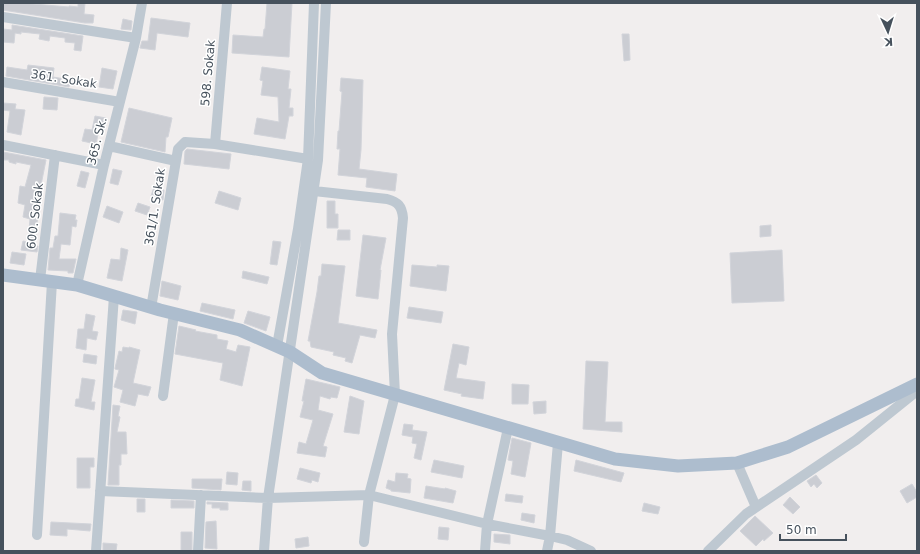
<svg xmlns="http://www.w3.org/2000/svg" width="920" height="554" viewBox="0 0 920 554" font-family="'DejaVu Sans',sans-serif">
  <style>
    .building { fill: #cbcdd3; stroke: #d2d4da }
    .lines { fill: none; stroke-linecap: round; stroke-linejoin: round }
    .minor { stroke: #bec8d1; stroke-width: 10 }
    .major { stroke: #adbdce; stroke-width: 13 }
    .labels { text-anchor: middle; stroke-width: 3; stroke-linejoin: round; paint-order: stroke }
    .street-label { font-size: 12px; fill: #46515c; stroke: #fff }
  </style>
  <rect width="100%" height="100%" fill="#f1eeee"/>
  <path class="building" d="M3,3H22L69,7V6L78,7V3H85L84,14L94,15L93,23H85L3,10Z
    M267,3H292L289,57L232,53L233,35L263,37L264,29H265Z
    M151,18L190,23L188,37L157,33L155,50L140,48L142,41H148Z
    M123,19L132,21L131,30L121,29Z
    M12,25L83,36L81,51L74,50L75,43L65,42V38L50,36L49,41L39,39L40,34L21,32V34L15,33L14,43L3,42V29L12,30Z
    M622,34H629L630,60L624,61Z
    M28,65L54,68L53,77L71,80L69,87L6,76L7,67L27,70Z
    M262,67L290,71L288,89H291L289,108H293V116H289L285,139L254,134L257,118L279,122L278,97L261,95L263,81L260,80Z
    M102,68L117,71L113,89L99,87Z
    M341,78L363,80L361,150L359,169L397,174L395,191L366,187L367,178L338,175L340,149H337L338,131H339L342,92L340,91Z
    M44,97L58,98L57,110L43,109Z
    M3,103L16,104L15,109L25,110L21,135L7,132L10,111L3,110Z
    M129,108L172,118L168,137H166L165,152L121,142Z
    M95,116L106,118L104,130L99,129L96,144L82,141L85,129L92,130Z
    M187,149L231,154L229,169L184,164L185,151Z
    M3,152L46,160L40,190H41L38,213L35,246H38L37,252L21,250L23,241L28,242L30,219L23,217L25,205L18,203L20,186L25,187L31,165L16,162V164L9,162V160H3Z
    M113,169L122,171L118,185L110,183Z
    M81,171L89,173L85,188L77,186Z
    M154,187L164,190L163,200L151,196Z
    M219,191L241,198L238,210L215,203Z
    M327,201H335V214H338V228H327Z
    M138,203L150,207L147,215L135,211Z
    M107,206L123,212L119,223L103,217Z
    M60,213L76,215L75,220H77L76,227L72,226L70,245L61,244L59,259H76L73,273H68V271L48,270L50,248H53L55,236H58Z
    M771,225V236L760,237V226Z
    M338,230H350V240H337Z
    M363,235L386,238L380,270H381L378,299L356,296Z
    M273,241L281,242L277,265L270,264Z
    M121,248L128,250L122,281L107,278L111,259L120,260Z
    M782,250L784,301L732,303L730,253Z
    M12,252L26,254L24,265L10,263Z
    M322,264L345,266L338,323L377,330L375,338L360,335L352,363L345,361L346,358L333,355L334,352L311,347L310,341H308L317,292L319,276H321Z
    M412,265L437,267V265L449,266L446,291L410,286Z
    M243,271L269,277L267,284L242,278Z
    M162,281L181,286L178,300L160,296Z
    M202,303L235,310L233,319L200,311Z
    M409,307L443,312L441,323L407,318Z
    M123,310L137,312L135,324L121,320Z
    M248,311L270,317L266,331L244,323Z
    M86,314L95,316L92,331L98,332L96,340L87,338L86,350L76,348L78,329H84Z
    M179,326L196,330L195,331L217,335V339L228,341L226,349L236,352L238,345L250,347L242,386L220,380L223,363L175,354Z
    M453,344L469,347L466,365L459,363L456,378L485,382L483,399L461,396L462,394L444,390Z
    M123,347L129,348V347L140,350L133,383L151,387L148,396L138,394L135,406L120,402L123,390L114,387L119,370L115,369V368L119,351L122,352Z
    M84,354L97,356L96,364L83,362Z
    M586,361L608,362L605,422H622V432L583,429Z
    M82,378L95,380L91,402H95L94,410L75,406L76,399H79Z
    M306,379L340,387L337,398L331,397L330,399L320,396L318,410L333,414L323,446L327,447L325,457L297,453L299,442L306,444L313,420L300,417L304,401H302Z
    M512,384L529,385L528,404H512Z
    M350,396L364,401L359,434L344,432Z
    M546,401V413L534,414L533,402Z
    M113,405L120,406L118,416L120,417L117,432H126L127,454H121V465H119V485H108Z
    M404,424L413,425L412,430L427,432L421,460L414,458L417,444L412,443L413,437L402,435Z
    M512,438L531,443L525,477L511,474L513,461L508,460Z
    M77,458H94V467H90V488H77Z
    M434,460L464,466L462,478L431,472Z
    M576,460L624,473L621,482L574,471Z
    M300,468L320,473L318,482L312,480L311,483L297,479Z
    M227,472L238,473L237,485L226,484Z
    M396,473L408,474L407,478L411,479L410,493L391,491V490L386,488L388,480L395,482Z
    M816,475L822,483L817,488L814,484L811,487L807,481Z
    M192,479H222L221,490L192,488Z
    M243,481H251V491L242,490Z
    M912,484L917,492V497L907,503L900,491Z
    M426,486L445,489V488L456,491L453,503L424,498Z
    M506,494L523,496L522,503L505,501Z
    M790,497L800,507L793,514L783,505Z
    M137,499H145V512H137Z
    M171,500L194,501V508H171Z
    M207,502L228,503V510H220V508H212V504H207Z
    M644,503L660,507L658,514L642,511Z
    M522,513L535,515L534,523L521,520Z
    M755,516L773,533L764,541L763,539L756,546L740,531Z
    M216,521L217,549L205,548L206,522Z
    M51,522L91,524L90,531L67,529V536L50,535Z
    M439,527L449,528L448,540L438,539Z
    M181,532H192V551H181Z
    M494,534L510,535V544L494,542Z
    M308,537L309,546L296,548L295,539Z
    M103,543L117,544L116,551H103Z"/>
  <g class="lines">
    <path class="minor" d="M3,17L136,38
      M3,82L120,102
      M215,144L227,3
      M3,145L104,165
      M109,146L176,161
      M314,191L387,199C398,202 402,206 403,218L392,334L395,395L369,495L364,542
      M40,280L55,155
      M77,285L104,165L136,38L142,3
      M151,308L178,149L185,142L215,144L308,159
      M277,346L298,229L308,159L314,3
      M163,396L174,313
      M737,463L756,507
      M100,491L268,498L369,495L487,524L550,536L567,540L591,551
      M37,535L52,282
      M96,551L114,296
      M198,551L201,495
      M264,551L268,498L318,160L326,3
      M485,551L487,524L508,428
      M547,551L550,536L558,443
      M708,551L746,514L856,440L917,391"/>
    <path class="major" d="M3,275L77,285L160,310L240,330L290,352L322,373L615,459L678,466L737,463L788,447L917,384"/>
  </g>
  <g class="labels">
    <g class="street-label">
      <text transform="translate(208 73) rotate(-85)" y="4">598. Sokak</text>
      <text transform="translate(64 79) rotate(9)" y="4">361. Sokak</text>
      <text transform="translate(97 141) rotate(-76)" y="4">365. Sk.</text>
      <text transform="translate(155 207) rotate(-81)" y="4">361/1. Sokak</text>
      <text transform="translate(35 216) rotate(-83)" y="4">600. Sokak</text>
    </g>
  </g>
  <rect width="920" height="554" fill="none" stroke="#46515c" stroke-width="8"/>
  <g transform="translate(888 32) rotate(176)" stroke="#ffffff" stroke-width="3" paint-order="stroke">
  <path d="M0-3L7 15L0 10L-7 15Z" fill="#46515c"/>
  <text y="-6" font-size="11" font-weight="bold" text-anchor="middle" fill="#46515c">K</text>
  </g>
  <path d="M780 534v6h66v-6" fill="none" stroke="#46515c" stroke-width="2"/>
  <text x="786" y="534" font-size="12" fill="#46515c" stroke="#ffffff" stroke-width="3" paint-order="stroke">50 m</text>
</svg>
